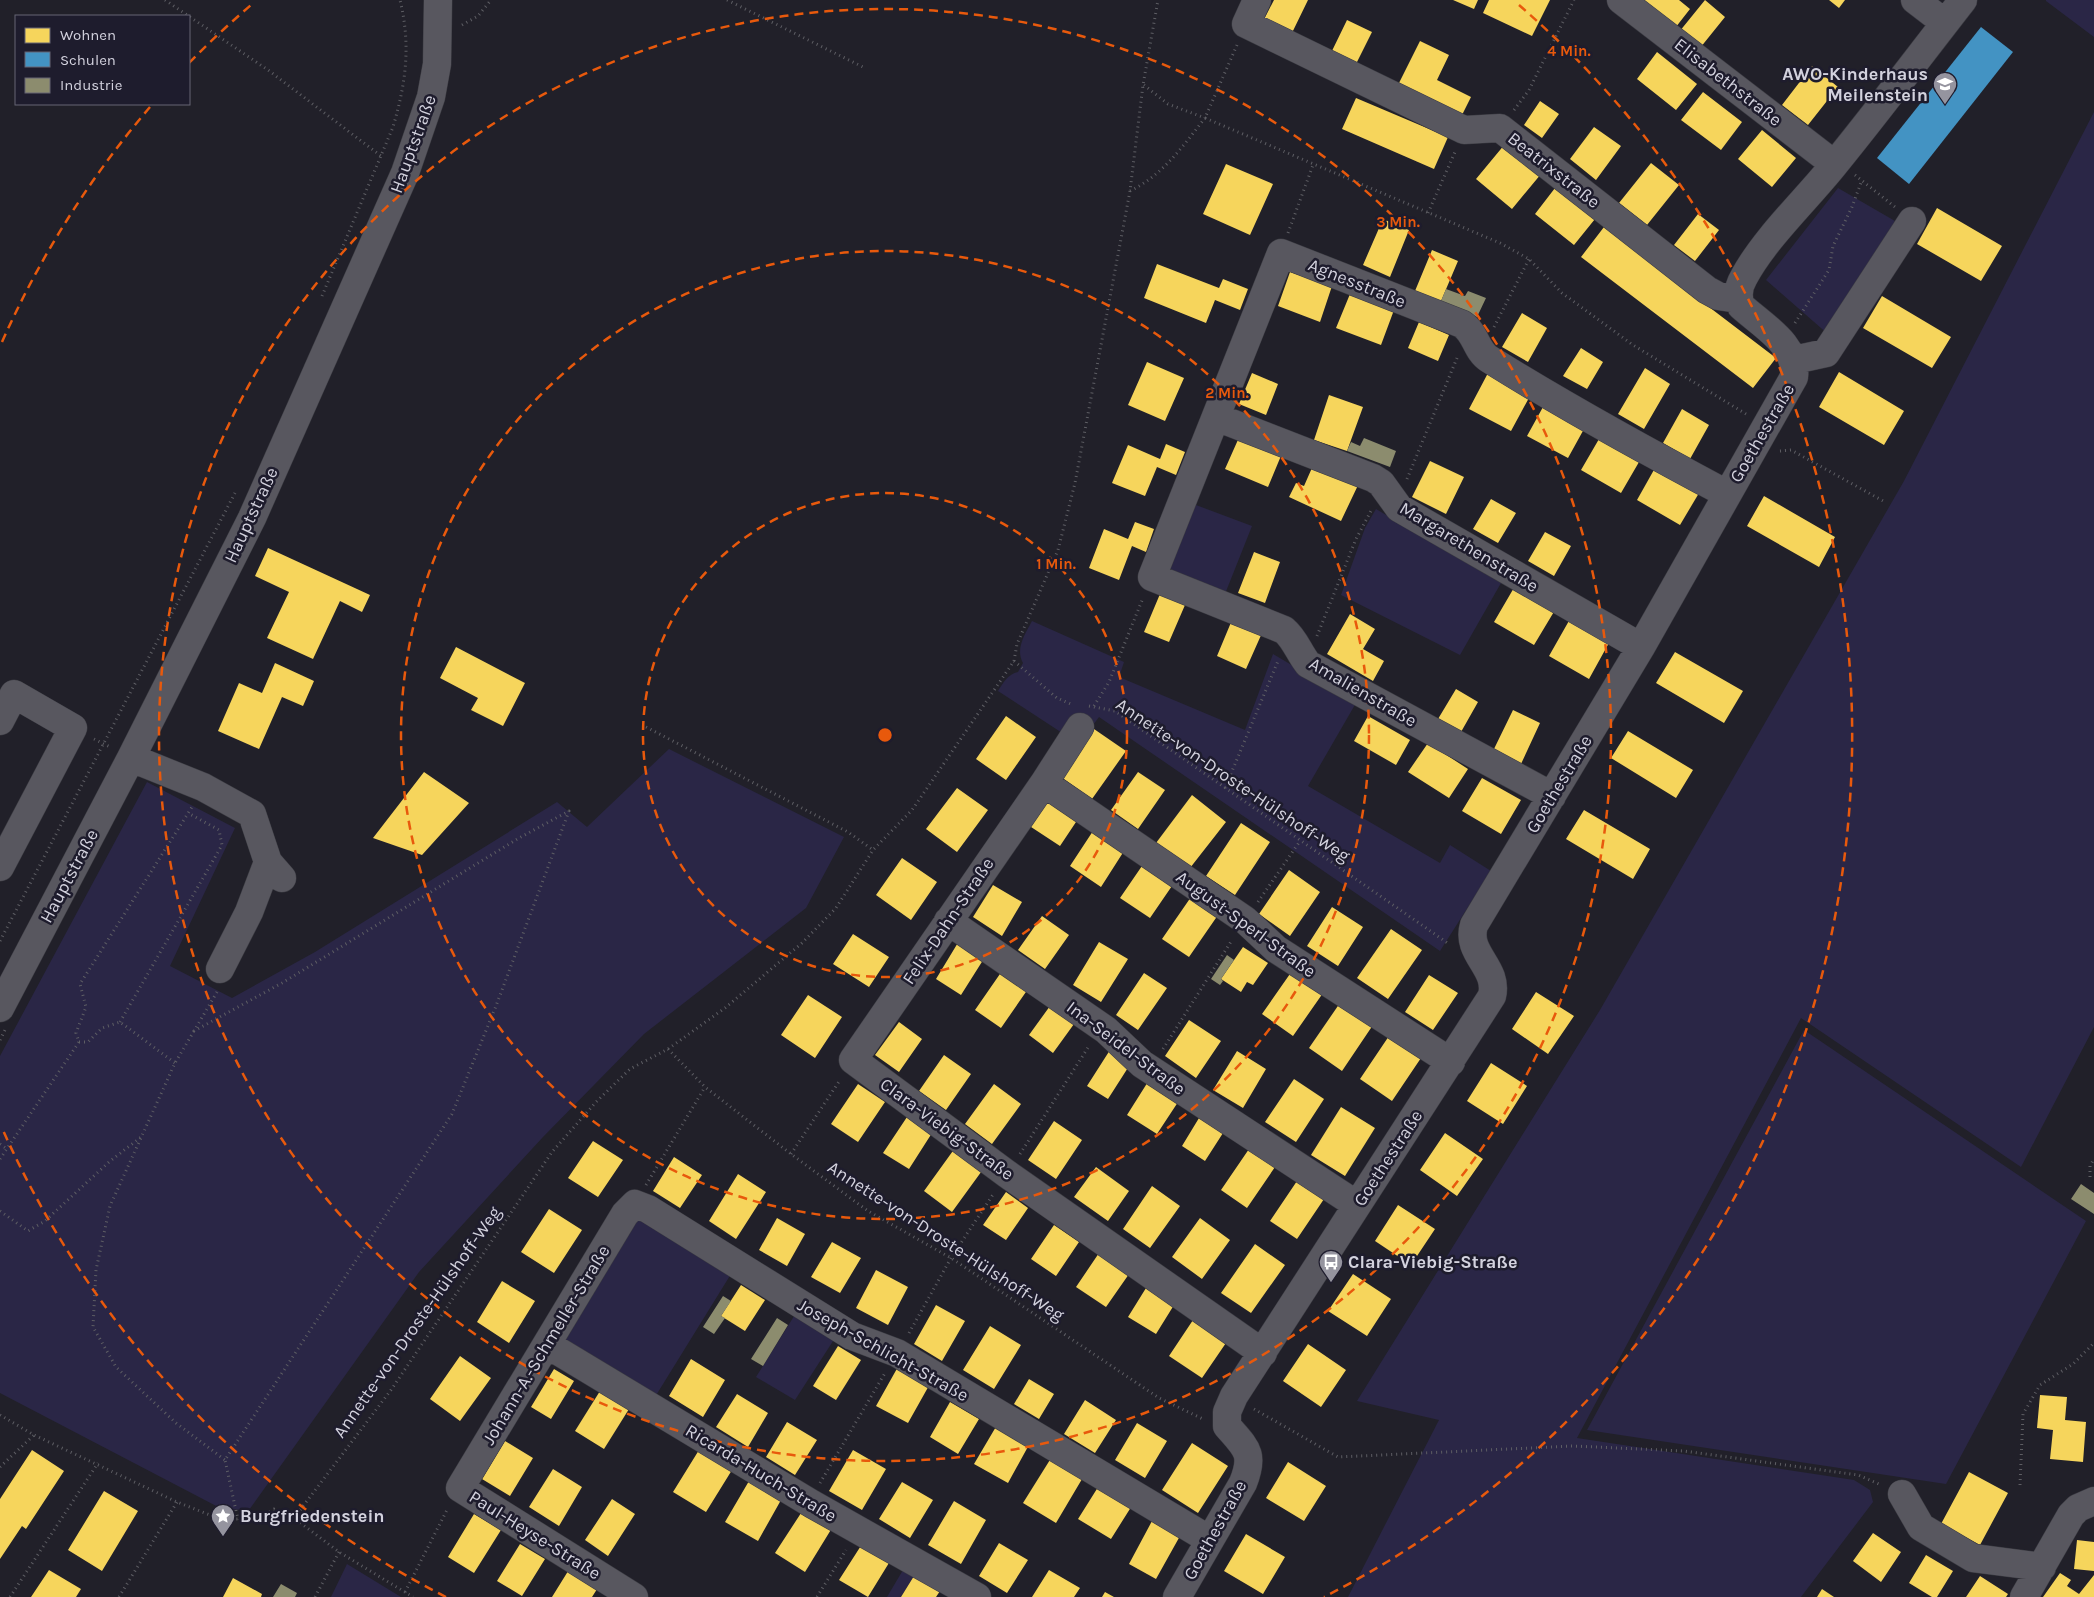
<svg xmlns="http://www.w3.org/2000/svg" width="2094" height="1597" viewBox="0 0 2094 1597" font-family="Karla,sans-serif">
  <style>
    .green { fill: #2a2646 }
    .homes { fill: #f6d55c }
    .schools { fill: #4393c3 }
    .industry { fill: #8c8c6e }
    .lines { fill: none; stroke-linecap: round; stroke-linejoin: round }
    .minor-casing { stroke: #3b3b42; stroke-width: 29 }
    .path { stroke: #5e5e64; stroke-width: 3; stroke-dasharray: 1 4; stroke-linecap: butt }
    .minor { stroke: #58575f; stroke-width: 28 }
    .ring { fill: none; stroke: #e8590c; stroke-width: 2.5; stroke-dasharray: 9 6 }
    .labels { text-anchor: middle; stroke-width: 5; stroke-linejoin: round; paint-order: stroke }
    .poi-label { font-size: 18px; font-weight: bold; fill: #d3d2de; stroke: #1e1c2d; text-anchor: start }
    .street-label { font-size: 18px; fill: #d3d2de; stroke: #1e1c2d }
    .centre { fill: #e8590c; stroke: #1e1c2d; stroke-width: 2.5 }
    .ring-label { font-size: 15px; text-anchor: middle; font-weight: bold; fill: #e8590c; stroke: #1e1c2d; stroke-width: 5; stroke-linejoin: round; paint-order: stroke }
  </style>
  <rect width="100%" height="100%" fill="#212029"/>
  <path class="green" d="M2094,0V37L2046,1V0Z
    M2094,112V1027L2021,1167L1801,1018L1577,1438L1854,1480L1870,1490L1873,1502L1801,1597H1348L1439,1420L1357,1401L1600,1010L1904,481Z
    M1838,188L1895,221L1829,335L1766,280Z
    M1188,502L1252,526L1223,599L1166,570Z
    M1376,509L1501,583L1460,655L1341,595L1365,528Z
    M1032,621L1124,662L1119,677L1245,730L1273,654L1356,703L1308,786L1440,863L1450,845L1491,871L1440,951L1099,717L1079,744L998,691C1003,683 1008,674 1018,672L1023,663C1015,649 1025,634 1032,621Z
    M669,749L844,837L806,908L644,1034L543,1137L419,1272L249,1510L222,1509L0,1393V1056L147,782L235,828L170,966L232,998L315,952L557,802L587,827Z
    M1804,1030L2086,1221L1946,1484L1587,1430Z
    M637,1218L731,1274L655,1397L566,1346L564,1333Z
    M796,1313L835,1338L795,1400L756,1377Z
    M347,1564L401,1597H331Z
    M903,1570L914,1576L901,1597H887Z"/>
  <path class="homes" d="M1274,0H1308L1290,37L1262,23Z
    M1453,0H1478L1474,9Z
    M1489,0H1550L1532,36L1483,13Z
    M1632,0H1679L1690,9L1672,32Z
    M1705,0L1725,17L1696,53L1675,37Z
    M1829,0H1845L1839,8Z
    M1347,20L1372,32L1355,66L1330,55Z
    M1420,41L1449,55L1437,80L1471,97L1461,117L1398,85Z
    M1657,52L1697,84L1676,110L1637,79Z
    M1812,66L1838,87L1808,125L1782,105Z
    M1703,92L1742,122L1721,150L1681,120Z
    M1356,98L1448,137L1434,169L1342,129Z
    M1540,101L1559,114L1542,138L1524,125Z
    M1594,127L1621,146L1596,180L1570,159Z
    M1762,130L1796,158L1772,187L1738,159Z
    M1505,144L1541,174L1512,209L1476,179Z
    M1651,163L1679,185L1647,225L1619,203Z
    M1226,164L1273,184L1250,235L1203,214Z
    M1555,188L1595,219L1574,245L1535,214Z
    M1937,208L2002,246L1981,281L1917,244Z
    M1698,214L1719,230L1695,261L1674,245Z
    M1383,219L1409,230L1390,277L1363,265Z
    M1604,227L1776,358L1753,388L1581,257Z
    M1432,250L1458,261L1441,301L1415,291Z
    M1157,264L1219,288L1223,279L1248,289L1240,310L1215,300L1206,323L1144,298Z
    M1290,272L1332,286L1320,322L1278,306Z
    M1350,294L1394,310L1381,345L1336,328Z
    M1882,296L1951,337L1932,368L1863,328Z
    M1522,313L1547,328L1528,362L1502,347Z
    M1419,322L1449,335L1438,361L1408,348Z
    M1581,348L1603,362L1587,389L1563,376Z
    M1147,362L1184,378L1165,421L1128,405Z
    M1645,368L1670,384L1644,429L1618,414Z
    M1839,372L1904,411L1884,445L1819,407Z
    M1252,373L1278,384L1266,415L1239,404Z
    M1488,373L1530,396L1511,431L1469,409Z
    M1329,395L1363,407L1347,451L1314,440Z
    M1543,407L1584,429L1568,458L1527,436Z
    M1682,409L1709,425L1690,459L1663,443Z
    M1241,433L1283,451L1268,487L1225,469Z
    M1599,439L1639,462L1621,493L1581,470Z
    M1166,444L1185,452L1176,475L1157,467L1145,496L1112,483L1128,445L1160,459Z
    M1315,461L1360,481L1341,521L1289,497L1296,483L1304,486Z
    M1430,461L1464,477L1446,514L1412,497Z
    M1655,468L1699,493L1680,525L1637,500Z
    M1764,496L1835,537L1819,567L1747,526Z
    M1491,499L1516,513L1498,543L1473,529Z
    M1135,522L1154,529L1146,552L1132,546L1119,580L1089,568L1104,529L1128,539Z
    M1545,532L1571,546L1554,576L1528,561Z
    M268,548L370,595L362,612L340,601L313,659L267,638L289,592L255,576Z
    M1254,552L1280,562L1265,603L1238,593Z
    M1515,586L1555,610L1534,645L1494,622Z
    M1160,594L1185,605L1169,642L1144,632Z
    M1350,614L1375,629L1363,649L1384,661L1373,681L1327,654Z
    M1570,619L1610,641L1589,679L1549,656Z
    M1232,620L1262,633L1246,669L1217,656Z
    M456,647L525,683L503,726L471,710L478,698L440,678Z
    M1675,652L1743,691L1724,723L1656,683Z
    M275,663L314,681L303,706L282,697L259,749L218,731L239,683L262,693Z
    M1456,689L1478,702L1461,732L1438,719Z
    M1513,710L1540,723L1521,764L1493,751Z
    M1006,716L1036,737L1006,780L976,759Z
    M1368,716L1410,740L1396,765L1354,741Z
    M1094,729L1126,751L1092,799L1061,777Z
    M1628,731L1693,770L1676,798L1611,758Z
    M1428,743L1468,769L1449,798L1408,772Z
    M424,772L469,803L422,855L373,838Z
    M1138,772L1165,790L1138,829L1111,810Z
    M1482,778L1521,800L1501,834L1462,811Z
    M957,788L988,810L957,852L926,829Z
    M1048,794L1080,816L1060,846L1028,825Z
    M1192,795L1226,822L1190,868L1156,843Z
    M1584,810L1650,849L1633,879L1566,839Z
    M1241,823L1270,842L1235,895L1206,876Z
    M1093,831L1124,851L1101,887L1070,866Z
    M902,858L937,882L911,920L876,895Z
    M1144,863L1174,883L1150,918L1120,898Z
    M1289,870L1320,892L1290,936L1259,914Z
    M993,885L1022,902L1002,936L973,917Z
    M1191,897L1218,915L1189,957L1162,939Z
    M1332,907L1363,927L1338,966L1307,946Z
    M1042,916L1069,935L1045,969L1018,950Z
    M1391,929L1422,950L1388,999L1357,978Z
    M853,934L889,957L869,987L833,964Z
    M959,941L985,957L961,995L936,979Z
    M1099,942L1128,959L1101,1002L1073,985Z
    M1243,947L1268,963L1253,985L1247,982L1241,992L1221,979Z
    M1002,971L1028,989L1001,1028L975,1010Z
    M1292,971L1323,993L1293,1036L1262,1014Z
    M1144,973L1167,988L1138,1030L1116,1015Z
    M1429,975L1458,993L1433,1030L1405,1012Z
    M1536,992L1574,1016L1548,1054L1512,1029Z
    M808,995L842,1017L815,1058L781,1035Z
    M1342,1000L1375,1022L1342,1071L1309,1048Z
    M1050,1006L1074,1024L1053,1053L1029,1035Z
    M1189,1020L1221,1041L1196,1078L1165,1056Z
    M899,1022L922,1039L899,1072L875,1055Z
    M1391,1033L1423,1055L1392,1101L1360,1079Z
    M1110,1050L1131,1063L1108,1099L1087,1086Z
    M1237,1051L1266,1069L1243,1108L1213,1090Z
    M944,1055L971,1074L946,1110L919,1091Z
    M1491,1063L1527,1086L1503,1124L1467,1101Z
    M1151,1077L1182,1096L1157,1134L1127,1115Z
    M1294,1079L1324,1099L1296,1142L1265,1122Z
    M858,1084L885,1102L858,1142L831,1124Z
    M994,1084L1021,1104L992,1144L965,1124Z
    M1341,1107L1375,1128L1345,1176L1311,1155Z
    M907,1117L932,1133L909,1169L883,1153Z
    M1199,1118L1223,1133L1205,1161L1182,1146Z
    M1054,1121L1082,1140L1056,1179L1028,1160Z
    M1445,1133L1483,1159L1457,1196L1420,1170Z
    M593,1141L623,1160L598,1197L568,1178Z
    M955,1148L984,1168L952,1212L924,1191Z
    M1249,1149L1275,1167L1247,1208L1221,1190Z
    M674,1157L702,1175L680,1208L653,1191Z
    M1096,1167L1129,1191L1108,1221L1074,1197Z
    M738,1174L766,1192L736,1239L709,1221Z
    M1297,1181L1324,1199L1297,1239L1270,1221Z
    M1152,1186L1180,1206L1150,1248L1123,1229Z
    M1006,1192L1028,1208L1006,1240L983,1225Z
    M1398,1205L1435,1229L1411,1265L1375,1241Z
    M549,1209L582,1230L554,1273L521,1252Z
    M777,1218L805,1234L787,1266L759,1250Z
    M1200,1218L1230,1240L1202,1279L1172,1257Z
    M1054,1225L1079,1242L1056,1276L1031,1259Z
    M832,1242L861,1258L840,1293L811,1277Z
    M1255,1244L1285,1265L1251,1313L1221,1293Z
    M1099,1253L1129,1274L1106,1307L1076,1287Z
    M876,1270L908,1287L888,1325L856,1308Z
    M1353,1274L1391,1299L1367,1336L1328,1311Z
    M502,1281L535,1301L509,1343L477,1322Z
    M741,1285L765,1300L745,1331L721,1316Z
    M1146,1288L1174,1305L1156,1334L1128,1317Z
    M936,1305L965,1321L942,1361L914,1344Z
    M1195,1317L1228,1340L1202,1378L1169,1356Z
    M990,1326L1021,1345L994,1389L963,1370Z
    M1308,1344L1346,1370L1321,1407L1283,1381Z
    M838,1346L861,1360L836,1400L813,1386Z
    M460,1356L491,1378L460,1421L430,1399Z
    M691,1359L725,1380L703,1417L669,1396Z
    M899,1365L931,1382L908,1423L876,1406Z
    M554,1369L574,1381L551,1419L531,1407Z
    M1029,1379L1054,1394L1039,1419L1014,1404Z
    M600,1391L629,1409L604,1449L575,1431Z
    M737,1394L768,1413L748,1447L716,1427Z
    M2040,1395L2067,1397L2065,1420L2086,1422L2083,1462L2050,1459L2053,1430L2037,1428Z
    M1085,1400L1116,1420L1095,1453L1064,1434Z
    M950,1402L979,1419L958,1454L930,1437Z
    M787,1422L817,1440L795,1475L766,1457Z
    M1137,1423L1167,1441L1145,1478L1115,1460Z
    M997,1425L1030,1443L1008,1483L974,1464Z
    M505,1441L533,1458L510,1496L482,1479Z
    M1192,1443L1228,1466L1198,1513L1162,1490Z
    M32,1450L64,1471L26,1529L22,1526L0,1559V1499Z
    M699,1450L732,1470L706,1512L673,1492Z
    M853,1450L886,1469L862,1510L829,1491Z
    M1053,1455L1085,1474L1056,1523L1023,1503Z
    M1288,1462L1326,1486L1304,1521L1266,1498Z
    M553,1469L582,1487L559,1526L529,1507Z
    M1969,1472L2008,1493L1980,1545L1941,1524Z
    M749,1481L781,1500L758,1541L725,1522Z
    M902,1482L933,1500L910,1538L879,1519Z
    M1100,1484L1133,1504L1111,1539L1078,1519Z
    M104,1491L138,1511L102,1571L68,1550Z
    M612,1499L635,1514L608,1556L585,1540Z
    M954,1501L986,1520L961,1564L928,1545Z
    M803,1510L832,1528L805,1572L775,1553Z
    M474,1514L501,1530L474,1573L448,1557Z
    M1152,1521L1180,1536L1156,1579L1129,1564Z
    M1873,1533L1901,1552L1881,1582L1853,1561Z
    M1246,1534L1285,1557L1263,1594L1224,1571Z
    M2077,1540L2094,1542V1571L2074,1569Z
    M864,1541L892,1558L868,1597L839,1580Z
    M999,1543L1028,1560L1007,1593L979,1576Z
    M520,1544L545,1559L522,1596L497,1581Z
    M1926,1555L1953,1571L1937,1597H1932L1909,1583Z
    M570,1568L599,1586L592,1597H552Z
    M49,1570L81,1589L76,1597H31Z
    M1049,1570L1080,1588L1074,1597H1032Z
    M2060,1573L2071,1580L2067,1586L2079,1594L2094,1575V1597H2043Z
    M914,1576L940,1591L936,1597H901Z
    M1980,1576L2008,1594L2006,1597H1966Z
    M233,1578L262,1594L261,1597H223Z
    M1822,1589L1834,1597H1817Z
    M1105,1592L1114,1597H1102Z"/>
  <path class="schools" d="M1981,27L2013,52L1909,184L1877,158Z"/>
  <path class="industry" d="M1446,289L1465,296L1468,291L1486,298L1477,317L1441,301Z
    M1364,438L1396,451L1390,467L1347,451L1351,442L1360,446Z
    M1227,955L1234,960L1221,979L1223,981L1220,985L1211,979Z
    M2081,1184L2094,1193V1214L2071,1199Z
    M723,1296L731,1301L721,1316L725,1318L714,1334L703,1327Z
    M777,1318L788,1325L763,1366L751,1359Z
    M281,1584L297,1593L295,1597H273Z"/>
  <g class="lines">
    <g class="minor-casing">
      <path id="minor" d="M1257,0L1246,24L1464,130L1500,128L1707,290L1718,296L1738,299
        M1621,0L1834,164
        M1915,0L1945,23
        M1794,360L1826,353L1912,221
        M1216,417L1373,478L1381,483L1399,508L1641,647
        M0,721L14,694L73,728L0,867
        M1080,727L1044,783L853,1060L1007,1174L1263,1353
        M131,758L203,787L252,814L268,862L282,878
        M1044,783L1245,920L1276,949L1451,1062
        M1552,796L1308,664C1299,653 1295,639 1284,630L1152,577L1281,253L1462,324C1476,333 1476,351 1489,359C1566,407 1646,451 1727,494
        M948,921L1106,1030L1142,1064L1357,1205
        M220,969L249,912L268,862
        M0,1008L131,758L252,518L405,173L431,97L437,64L438,0
        M548,1345L812,1504L977,1597
        M1902,1494L1921,1527L1973,1558L2042,1567
        M634,1597L460,1488L625,1214L635,1204L648,1209L852,1336L897,1353L1210,1540
        M1177,1597L1243,1483C1255,1453 1246,1448 1227,1426V1412L1234,1396L1492,996C1499,967 1465,954 1474,925L1641,647L1794,377C1798,345 1763,326 1741,306C1737,296 1738,287 1744,277C1765,238 1806,200 1834,165C1878,111 1920,55 1963,0
        M2024,1597L2071,1515L2078,1508L2094,1501"/>
    </g>
    <path class="path" d="M165,0L268,70L381,156
      M727,0L863,67
      M462,25L478,16L491,0
      M1237,45L1205,118L1500,243L1529,259L1562,293L1633,345L1746,414
      M1514,110L1529,90L1574,0
      M1855,175L1895,207
      M1130,191C1163,175 1183,146 1205,118L1168,104L1144,85
      M1428,213L1455,152
      M1288,233L1313,165
      M322,296L393,127C406,83 411,45 400,0
      M1795,323L1829,270L1833,246L1852,207L1862,180
      M1494,327L1529,259
      M1780,451L1791,450L1885,502
      M1407,479L1457,358
      M1317,636L1356,539L1372,509
      M1014,661L1017,644L1058,550L1075,483L1130,191L1143,85L1158,0
      M1014,661L1057,698L1073,705
      M1089,706L1115,711L1449,944
      M1094,706L1109,682L1143,598
      M646,727L848,832L873,850
      M94,739L110,747
      M1225,788L1278,661
      M1258,902L1300,841
      M0,941L235,493
      M217,992L194,1031L282,983L519,838L569,811L496,1006L452,1114L225,1460L238,1520
      M120,1022L222,845L219,830L188,813
      M194,1031L175,1063L110,1206L96,1270L93,1327L116,1367L176,1423L225,1460
      M0,1040L5,1030
      M79,1042H88L102,1028L120,1022L175,1063
      M668,1049L705,1087L791,1154L868,1211L951,1258L1159,1398L1205,1420
      M1163,1049L1232,940
      M0,1144L7,1149
      M791,1154L840,1080
      M1020,1154L1089,1046
      M0,1159L79,1042L76,1033L86,1007L80,984L192,807
      M2090,1177V1166L2094,1159
      M646,1185L705,1087
      M0,1211L28,1231L45,1221L109,1162L141,1137
      M909,1333L951,1258L994,1193
      M1254,1409L1338,1457L1573,1446L1684,1451L1858,1475L1881,1485
      M0,1415L34,1435L177,1502L220,1519H257L274,1509L294,1518L339,1552L413,1597
      M0,1467L34,1435
      M820,1483L885,1373
      M2020,1485L2023,1414L2040,1385L2073,1364L2094,1343
      M294,1518L391,1390L552,1152L596,1102L630,1069L668,1049L725,1008L802,943L836,908L873,850L912,810L1014,661
      M405,1592L448,1508
      M10,1597L98,1463
      M119,1597L177,1502
      M315,1597L339,1552
      M817,1597L846,1550"/>
    <use href="#minor" class="minor"/>
  </g>
  <g class="ring">
    <circle cx="885" cy="735" r="242"/>
    <circle cx="885" cy="735" r="484"/>
    <circle cx="885" cy="735" r="726"/>
    <path d="M446 1597A967 967 0 0 1 2 1128M2 342A967 967 0 0 1 150 107M189 63A967 967 0 0 1 251 5M1519 5A967 967 0 0 1 1324 1597"/>
  </g>
  <defs>
    <g id="school-pin" transform="scale(1.25)"><path d="M0 17L-7.5 6A9.5 9.5 0 1 1 7.5 6Z" fill="#95949f" stroke="#1e1c2d"/><path d="M0-5L7-2L0 1L-7-2ZM-4 1L0 2.5L4 1V4Q0 6-4 4Z" fill="#fff"/></g>
    <g id="bus-pin" transform="scale(1.25)"><path d="M0 17L-7.5 6A9.5 9.5 0 1 1 7.5 6Z" fill="#95949f" stroke="#1e1c2d"/><path d="M-5-6H5V4H4V6H2V4H-2V6H-4V4H-5ZM-3.5-4V0h7V-4ZM-3.5 1.2v1.5H-2V1.2ZM2 1.2v1.5H3.5V1.2Z" fill="#fff"/></g>
    <g id="sight-pin" transform="scale(1.25)"><path d="M0 17L-7.5 6A9.5 9.5 0 1 1 7.5 6Z" fill="#95949f" stroke="#1e1c2d"/><path d="M0-6L1.8-2.2L6-1.7L2.9 1.2L3.7 5.4L0 3.3L-3.7 5.4L-2.9 1.2L-6-1.7L-1.8-2.2Z" fill="#fff"/></g>
  </defs>
  <g fill-rule="evenodd">
    <use href="#school-pin" x="1945" y="84"/>
    <use href="#bus-pin" x="1331" y="1262"/>
    <use href="#sight-pin" x="223" y="1516"/>
  </g>
  <g class="labels">
    <g class="poi-label">
      <text x="1928" y="80" text-anchor="end">AWO-Kinderhaus<tspan x="1928" dy="21">Meilenstein</tspan></text>
      <text x="1348" y="1268">Clara-Viebig-Straße</text>
      <text x="240" y="1522">Burgfriedenstein</text>
    </g>
    <g class="street-label">
      <text transform="translate(1728 82) rotate(38)" y="6">Elisabethstraße</text>
      <text transform="translate(413 144) rotate(-70)" y="6">Hauptstraße</text>
      <text transform="translate(1554 170) rotate(38)" y="6">Beatrixstraße</text>
      <text transform="translate(1357 283) rotate(22)" y="6">Agnesstraße</text>
      <text transform="translate(1762 433) rotate(-60)" y="6">Goethestraße</text>
      <text transform="translate(251 515) rotate(-65)" y="6">Hauptstraße</text>
      <text transform="translate(1469 547) rotate(31)" y="6">Margarethenstraße</text>
      <text transform="translate(1363 692) rotate(30)" y="6">Amalienstraße</text>
      <text transform="translate(1233 780) rotate(34)" y="6">Annette-von-Droste-Hülshoff-Weg</text>
      <text transform="translate(1559 784) rotate(-59)" y="6">Goethestraße</text>
      <text transform="translate(69 876) rotate(-62)" y="6">Hauptstraße</text>
      <text transform="translate(948 921) rotate(-56)" y="6">Felix-Dahn-Straße</text>
      <text transform="translate(1246 924) rotate(36)" y="6">August-Sperl-Straße</text>
      <text transform="translate(1126 1048) rotate(37)" y="6">Ina-Seidel-Straße</text>
      <text transform="translate(947 1129) rotate(36)" y="6">Clara-Viebig-Straße</text>
      <text transform="translate(1388 1158) rotate(-57)" y="6">Goethestraße</text>
      <text transform="translate(946 1241) rotate(33)" y="6">Annette-von-Droste-Hülshoff-Weg</text>
      <text transform="translate(417 1322) rotate(-55)" y="6">Annette-von-Droste-Hülshoff-Weg</text>
      <text transform="translate(546 1345) rotate(-59)" y="6">Johann-A.-Schmeller-Straße</text>
      <text transform="translate(883 1350) rotate(29)" y="6">Joseph-Schlicht-Straße</text>
      <text transform="translate(761 1473) rotate(31)" y="6">Ricarda-Huch-Straße</text>
      <text transform="translate(1215 1530) rotate(-61)" y="6">Goethestraße</text>
      <text transform="translate(535 1535) rotate(32)" y="6">Paul-Heyse-Straße</text>
    </g>
  </g>
  <circle cx="885" cy="735" r="8" class="centre"/>
  <g class="ring-label">
    <text x="1569" y="56">4 Min.</text>
    <text x="1398" y="227">3 Min.</text>
    <text x="1227" y="398">2 Min.</text>
    <text x="1056" y="569">1 Min.</text>
  </g>
  <rect x="15" y="15" width="175" height="90" fill="#1e1c2d" stroke="#666574"/>
  <rect x="25" y="28" width="25" height="15" fill="#f6d55c" stroke="#666574"/>
  <text x="60" y="40" font-size="15" fill="#d3d2de">Wohnen</text>
  <rect x="25" y="52" width="25" height="15" fill="#4393c3" stroke="#666574"/>
  <text x="60" y="65" font-size="15" fill="#d3d2de">Schulen</text>
  <rect x="25" y="78" width="25" height="15" fill="#8c8c6e" stroke="#666574"/>
  <text x="60" y="90" font-size="15" fill="#d3d2de">Industrie</text>
</svg>
